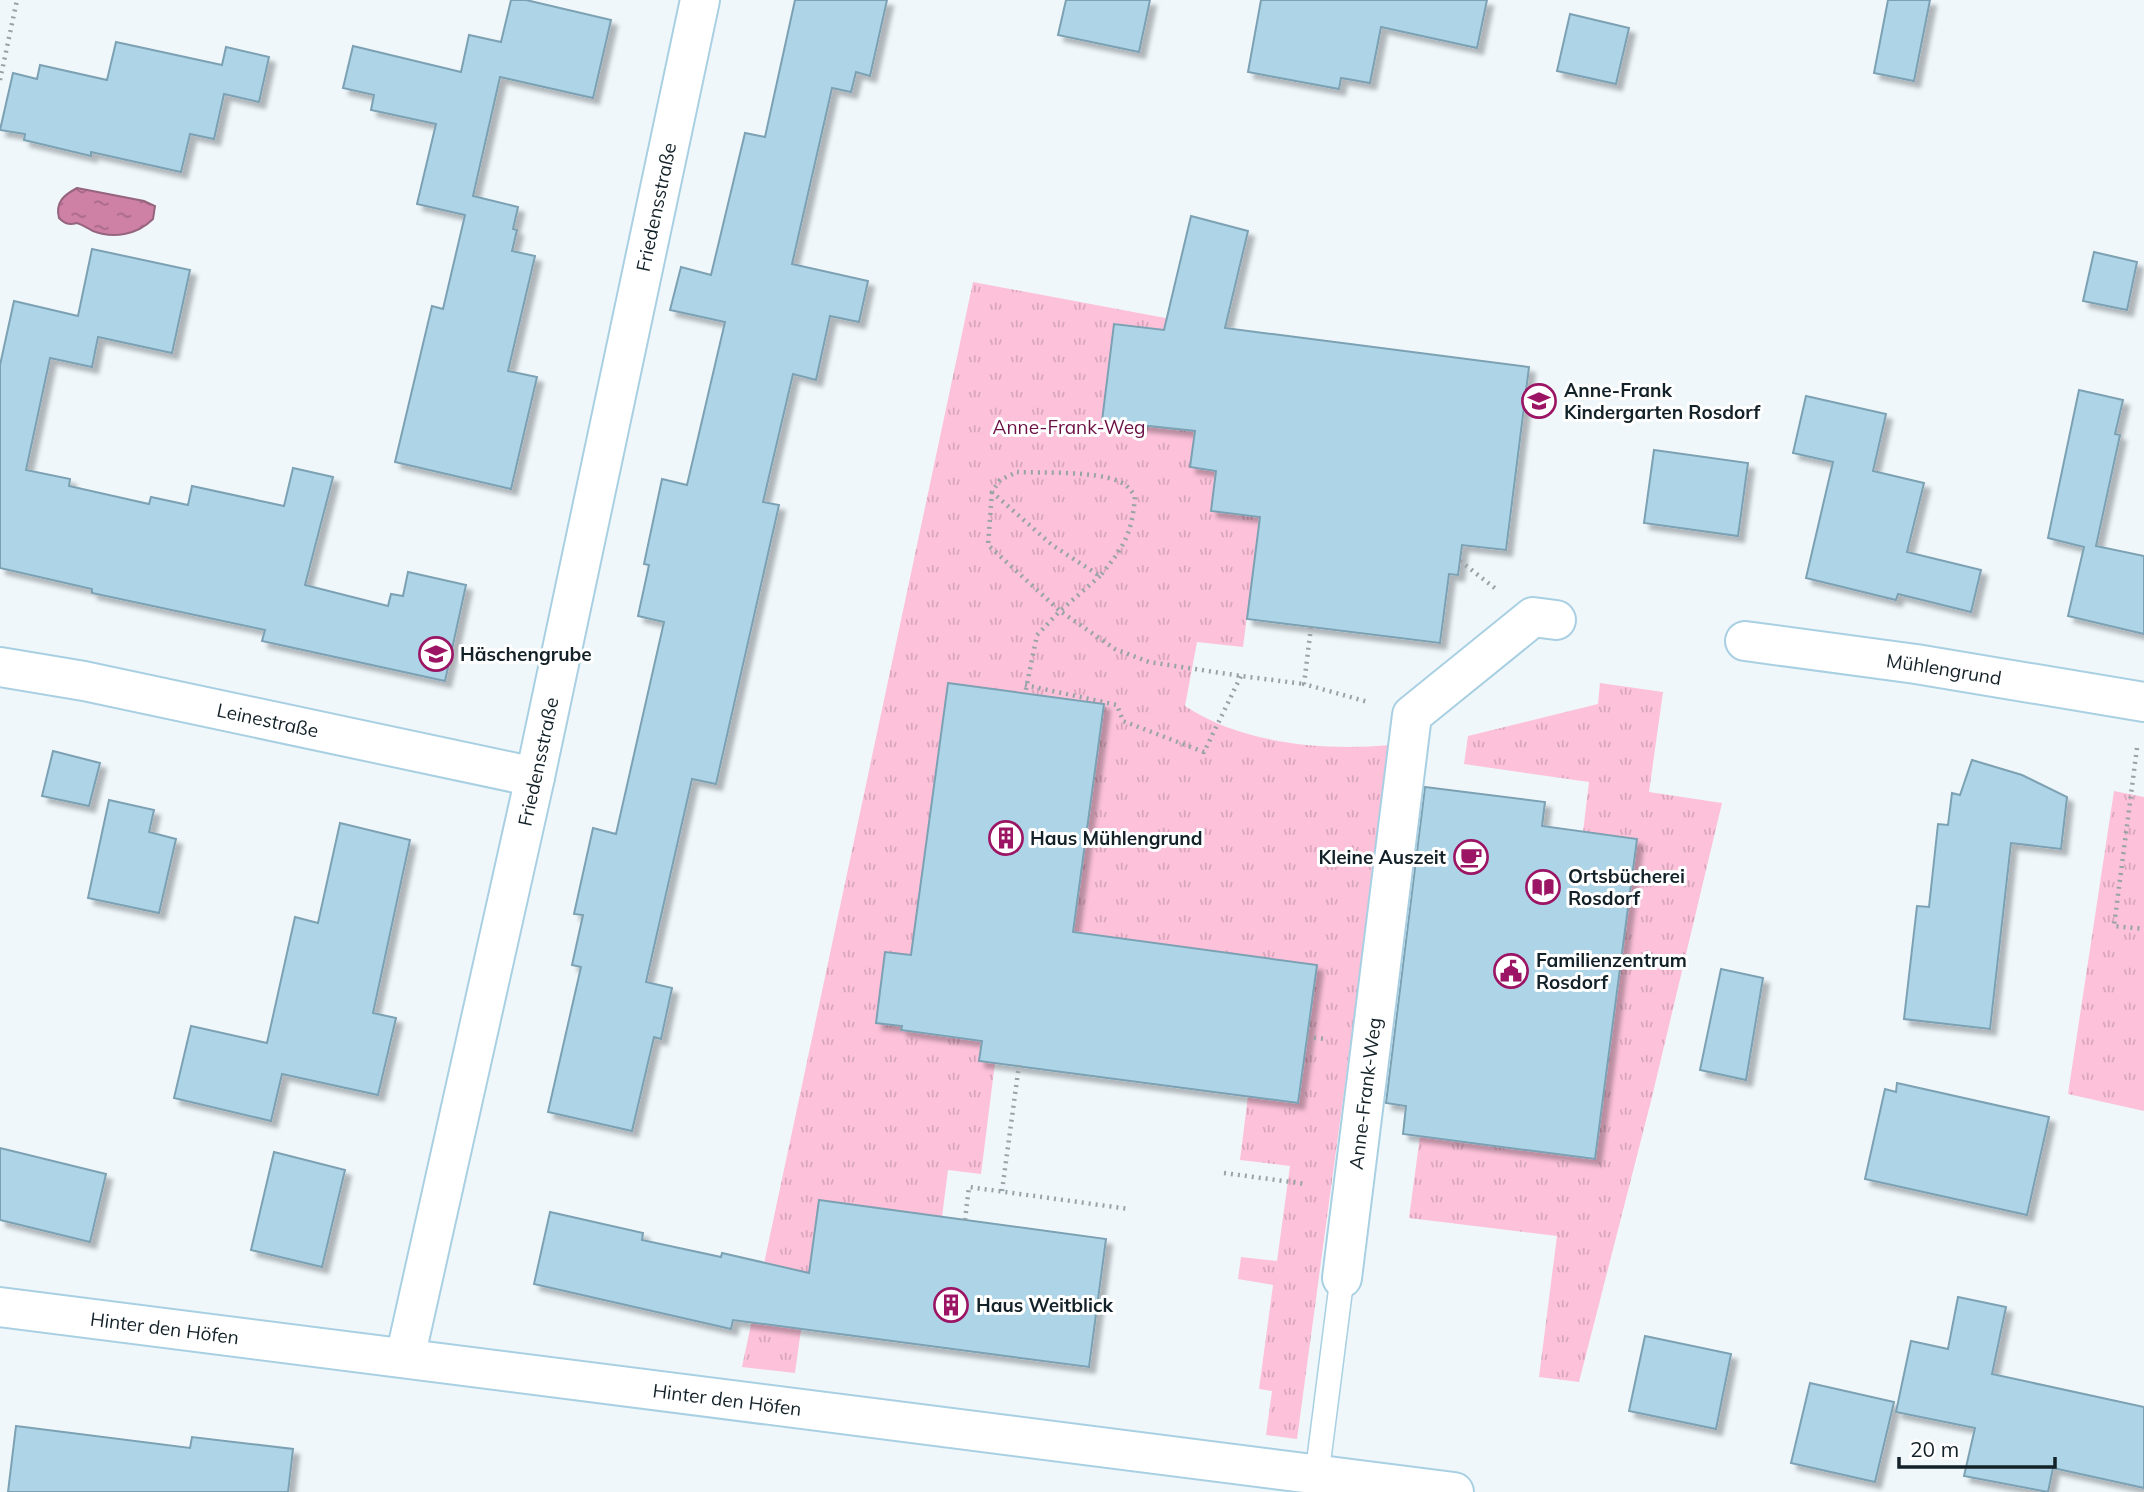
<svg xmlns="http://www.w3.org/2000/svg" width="2144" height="1492" viewBox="0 0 2144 1492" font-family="Mulish,sans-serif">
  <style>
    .grass { fill: url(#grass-tufts) }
    .water { fill: url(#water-ripples); stroke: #96647f; stroke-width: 2 }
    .building { fill: #aed5e7; stroke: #7ca1b3; stroke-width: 2; filter: url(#shadow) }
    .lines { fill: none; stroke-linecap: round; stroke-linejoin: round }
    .lane-casing { stroke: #a9d0e2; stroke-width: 26 }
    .street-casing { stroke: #a9d0e2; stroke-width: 42 }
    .path { stroke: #98a3a8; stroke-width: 4.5; stroke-dasharray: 2 5; stroke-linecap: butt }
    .lane { stroke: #fff; stroke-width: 23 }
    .street { stroke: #fff; stroke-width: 38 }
    .labels { text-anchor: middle; stroke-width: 6; stroke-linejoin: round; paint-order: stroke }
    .street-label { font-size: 19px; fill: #132128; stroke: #fff }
    .poi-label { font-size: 19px; font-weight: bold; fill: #132128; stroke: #fff; text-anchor: start }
    .park-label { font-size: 19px; fill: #6b1044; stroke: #fff }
  </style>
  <defs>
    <pattern id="grass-tufts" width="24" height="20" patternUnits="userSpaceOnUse" patternTransform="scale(1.75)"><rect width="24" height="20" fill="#fdc1da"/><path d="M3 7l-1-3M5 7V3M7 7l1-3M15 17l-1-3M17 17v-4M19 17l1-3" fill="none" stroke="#d8a6bb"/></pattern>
    <pattern id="water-ripples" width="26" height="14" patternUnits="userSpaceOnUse" patternTransform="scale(1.75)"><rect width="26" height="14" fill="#ce81a4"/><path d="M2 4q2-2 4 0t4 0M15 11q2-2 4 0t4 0" fill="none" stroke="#a66986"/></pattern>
    <filter id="shadow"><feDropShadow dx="6" dy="6" stdDeviation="2" flood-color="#0004"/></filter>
  </defs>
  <rect width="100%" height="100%" fill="#eff7fb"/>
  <path class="grass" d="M973,282L1208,326L1190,467L1216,471L1260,517L1243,647L1197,642L1185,706C1243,744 1322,751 1391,745L1297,1439L1266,1435L1272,1391L1259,1389L1273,1285L1238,1279L1241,1257L1277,1261L1290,1166L1240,1160L1248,1096L1298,1103L1317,965L1073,932L948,683L911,955L885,952L876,1022L902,1026V1030L982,1041L995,1063L981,1174L948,1170L942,1217L819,1200L795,1373L742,1367Z
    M1600,683L1663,692L1649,792L1722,803L1651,1101L1579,1382L1539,1377L1557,1236L1409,1218L1420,1136L1595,1159L1637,840L1583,832L1589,782L1464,764L1468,736L1598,704Z
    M2114,791L2144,797V1111L2068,1094Z"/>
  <path class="water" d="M77,188L144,201L155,206L153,219C137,235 113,239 93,231C87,228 83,225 77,223C69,225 65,224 59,218C55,202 64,195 77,188Z"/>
  <path class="building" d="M511,0H526L611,20L593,98L500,77L473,196L518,207L513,229L517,230L512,251L535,256L508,371L537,377L511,489L395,462L432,306L443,309L465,215L417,204L436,124L371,110L374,95L343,88L353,46L461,72L469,35L501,42Z
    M795,0H887L870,76L856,72L851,92L832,88L792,264L868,281L859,322L830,316L816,380L793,374L763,502L779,505L716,784L692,779L646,982L672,988L661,1039L654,1037L632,1131L548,1112L581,967L572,965L583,915L574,914L593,828L616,834L664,622L638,616L649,565L644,564L662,479L687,485L725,322L670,310L681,267L711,275L745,133L765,137Z
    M1066,0H1150L1139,52L1058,35Z
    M1261,0H1487L1477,48L1381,27L1370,83L1341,78L1339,89L1248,72Z
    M1888,0H1930L1914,81L1874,73Z
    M1570,14L1629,28L1616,84L1557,71Z
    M116,42L222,65L226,47L269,57L259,102L224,94L214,139L190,134L181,172L91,152V156L24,140L25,134L0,130L13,73L37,79L40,65L107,80Z
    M1191,216L1248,231L1225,328L1529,367L1506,550L1462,545L1458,575L1449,574L1440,643L1247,619L1260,517L1211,511L1216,471L1190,467L1195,431L1102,421L1114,324L1164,330Z
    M92,249L190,270L172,353L98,337L92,367L50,358L26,470L70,479L69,486L149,504L151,497L188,505L192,486L284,506L293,468L333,477L305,585L388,606L391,594L403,596L408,572L466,585L445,681L262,641L265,630L92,593V589L0,568V365L14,301L78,316Z
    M2094,252L2137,262L2127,310L2083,301Z
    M2079,390L2123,400L2115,434L2120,435L2096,546L2144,556V634L2068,616L2084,547L2048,538Z
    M1806,396L1886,414L1873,471L1924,483L1907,552L1981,570L1971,612L1898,594L1896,600L1806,578L1833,462L1793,453Z
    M1654,450L1748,463L1738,536L1644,523Z
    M948,683L1104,704L1073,932L1317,965L1298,1103L979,1061L982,1041L901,1030L902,1026L876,1023L885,952L911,955Z
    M53,751L100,763L89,806L42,796Z
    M1972,760L2022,775L2067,797L2061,849L2011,843L1990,1029L1904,1019L1917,906L1929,907L1938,824L1948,825L1952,793L1960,795Z
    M1425,787L1545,802L1542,826L1637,839L1595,1159L1403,1134L1406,1106L1386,1103Z
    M109,800L154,810L149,832L176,839L159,913L88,898Z
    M340,823L410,840L373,1013L396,1018L378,1095L282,1074L271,1121L174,1098L191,1026L267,1043L295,917L318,923Z
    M1721,969L1763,978L1746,1080L1700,1070Z
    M1897,1083L2049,1117L2027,1215L1865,1179L1885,1089L1896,1092Z
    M0,1148L106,1174L90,1242L0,1220Z
    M274,1152L345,1170L322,1267L251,1250Z
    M819,1200L1106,1239L1089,1367L733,1320L731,1329L534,1284L550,1212L643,1233L642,1240L721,1257L722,1253L809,1273Z
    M1958,1297L2006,1307L1992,1374L2144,1407V1488L2053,1468L2048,1492L1964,1476L1975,1428L1896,1412L1911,1341L1948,1349Z
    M1645,1336L1731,1354L1716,1429L1629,1411Z
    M1810,1383L1894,1402L1875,1482L1791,1463Z
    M16,1426L190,1448L192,1437L293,1449L288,1492H8Z"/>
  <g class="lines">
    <g class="lane-casing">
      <path id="lane" d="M1317,1474L1342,1278"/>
    </g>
    <g class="street-casing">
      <g id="street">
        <path id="s1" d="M1745,641L1916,664L2144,702"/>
        <path id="s2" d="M0,667L84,681L535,777"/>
        <path id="s3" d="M1342,1278L1412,715L1533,617L1556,620"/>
        <path id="s4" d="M0,1307L1454,1492"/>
        <path id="s5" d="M405,1358L535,777L700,0"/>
      </g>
    </g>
    <path class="path" d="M0,80L17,0
      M1017,472C1044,473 1094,471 1118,481C1126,484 1130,489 1135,496C1132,534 1124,547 1100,576L1052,545L992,492L1000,480Z
      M992,492L988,545L1060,611L1037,635L1025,694
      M1460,561L1496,589
      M1100,576L1060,611L1115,649L1149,662L1241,676L1304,684
      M1311,627L1304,684L1368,702
      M1025,685L1117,705L1123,721L1204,752L1241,676
      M2137,748L2114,926L2144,929
      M1307,1037L1325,1039
      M1224,1173L1306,1184
      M1002,1191L1019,1065
      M965,1220L969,1187L1129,1209"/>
    <use href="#lane" class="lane"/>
    <use href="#street" class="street"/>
  </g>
  <defs>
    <g id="school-ring" transform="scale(1.75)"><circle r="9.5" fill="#fff" stroke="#9c1464" stroke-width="1.5"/><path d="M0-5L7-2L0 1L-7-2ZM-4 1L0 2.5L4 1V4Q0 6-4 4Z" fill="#9c1464"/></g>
    <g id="building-ring" transform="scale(1.75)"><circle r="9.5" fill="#fff" stroke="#9c1464" stroke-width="1.5"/><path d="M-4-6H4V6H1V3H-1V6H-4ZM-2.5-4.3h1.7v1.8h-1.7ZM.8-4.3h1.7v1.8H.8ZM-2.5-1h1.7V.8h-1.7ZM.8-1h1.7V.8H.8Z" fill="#9c1464"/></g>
    <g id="cafe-ring" transform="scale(1.75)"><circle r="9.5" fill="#fff" stroke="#9c1464" stroke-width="1.5"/><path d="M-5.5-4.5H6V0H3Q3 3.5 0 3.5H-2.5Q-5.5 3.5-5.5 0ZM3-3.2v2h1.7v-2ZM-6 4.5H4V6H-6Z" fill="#9c1464"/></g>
    <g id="library-ring" transform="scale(1.75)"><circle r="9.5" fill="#fff" stroke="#9c1464" stroke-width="1.5"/><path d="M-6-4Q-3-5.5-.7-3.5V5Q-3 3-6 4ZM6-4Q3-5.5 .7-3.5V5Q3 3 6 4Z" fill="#9c1464"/></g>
    <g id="civic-ring" transform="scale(1.75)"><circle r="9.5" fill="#fff" stroke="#9c1464" stroke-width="1.5"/><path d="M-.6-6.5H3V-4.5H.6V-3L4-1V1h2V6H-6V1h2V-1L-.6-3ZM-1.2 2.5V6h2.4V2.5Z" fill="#9c1464"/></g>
  </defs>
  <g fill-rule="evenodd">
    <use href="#school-ring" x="1539" y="401"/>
    <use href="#school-ring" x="436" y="654"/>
    <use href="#building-ring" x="1006" y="838"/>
    <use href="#cafe-ring" x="1471" y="857"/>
    <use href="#library-ring" x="1543" y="887"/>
    <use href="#civic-ring" x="1511" y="971"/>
    <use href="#building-ring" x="951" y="1305"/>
  </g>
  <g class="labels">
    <g class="street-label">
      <text dy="7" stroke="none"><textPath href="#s5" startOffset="1178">Friedensstraße</textPath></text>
      <text dy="7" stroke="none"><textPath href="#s1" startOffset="201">Mühlengrund</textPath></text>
      <text dy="7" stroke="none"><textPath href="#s2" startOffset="273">Leinestraße</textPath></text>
      <text dy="7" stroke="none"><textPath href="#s5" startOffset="611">Friedensstraße</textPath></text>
      <text dy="7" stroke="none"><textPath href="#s3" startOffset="186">Anne-Frank-Weg</textPath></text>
      <text dy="7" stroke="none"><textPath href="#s4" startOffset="166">Hinter den Höfen</textPath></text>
      <text dy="7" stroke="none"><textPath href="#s4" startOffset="733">Hinter den Höfen</textPath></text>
    </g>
    <g class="poi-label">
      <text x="1564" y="397">Anne-Frank<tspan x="1564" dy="22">Kindergarten Rosdorf</tspan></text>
      <text x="460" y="661">Häschengrube</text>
      <text x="1030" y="845">Haus Mühlengrund</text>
      <text x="1446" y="864" text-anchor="end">Kleine Auszeit</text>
      <text x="1568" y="883">Ortsbücherei<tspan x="1568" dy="22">Rosdorf</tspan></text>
      <text x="1536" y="967">Familienzentrum<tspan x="1536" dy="22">Rosdorf</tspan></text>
      <text x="976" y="1312">Haus Weitblick</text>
    </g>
    <g class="park-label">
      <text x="1069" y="434">Anne-Frank-Weg</text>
    </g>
  </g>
  <path d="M1899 1457v10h156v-10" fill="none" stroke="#132128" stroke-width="3.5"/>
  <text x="1910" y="1457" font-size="21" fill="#132128" stroke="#ffffff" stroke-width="5" paint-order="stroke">20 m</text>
</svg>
